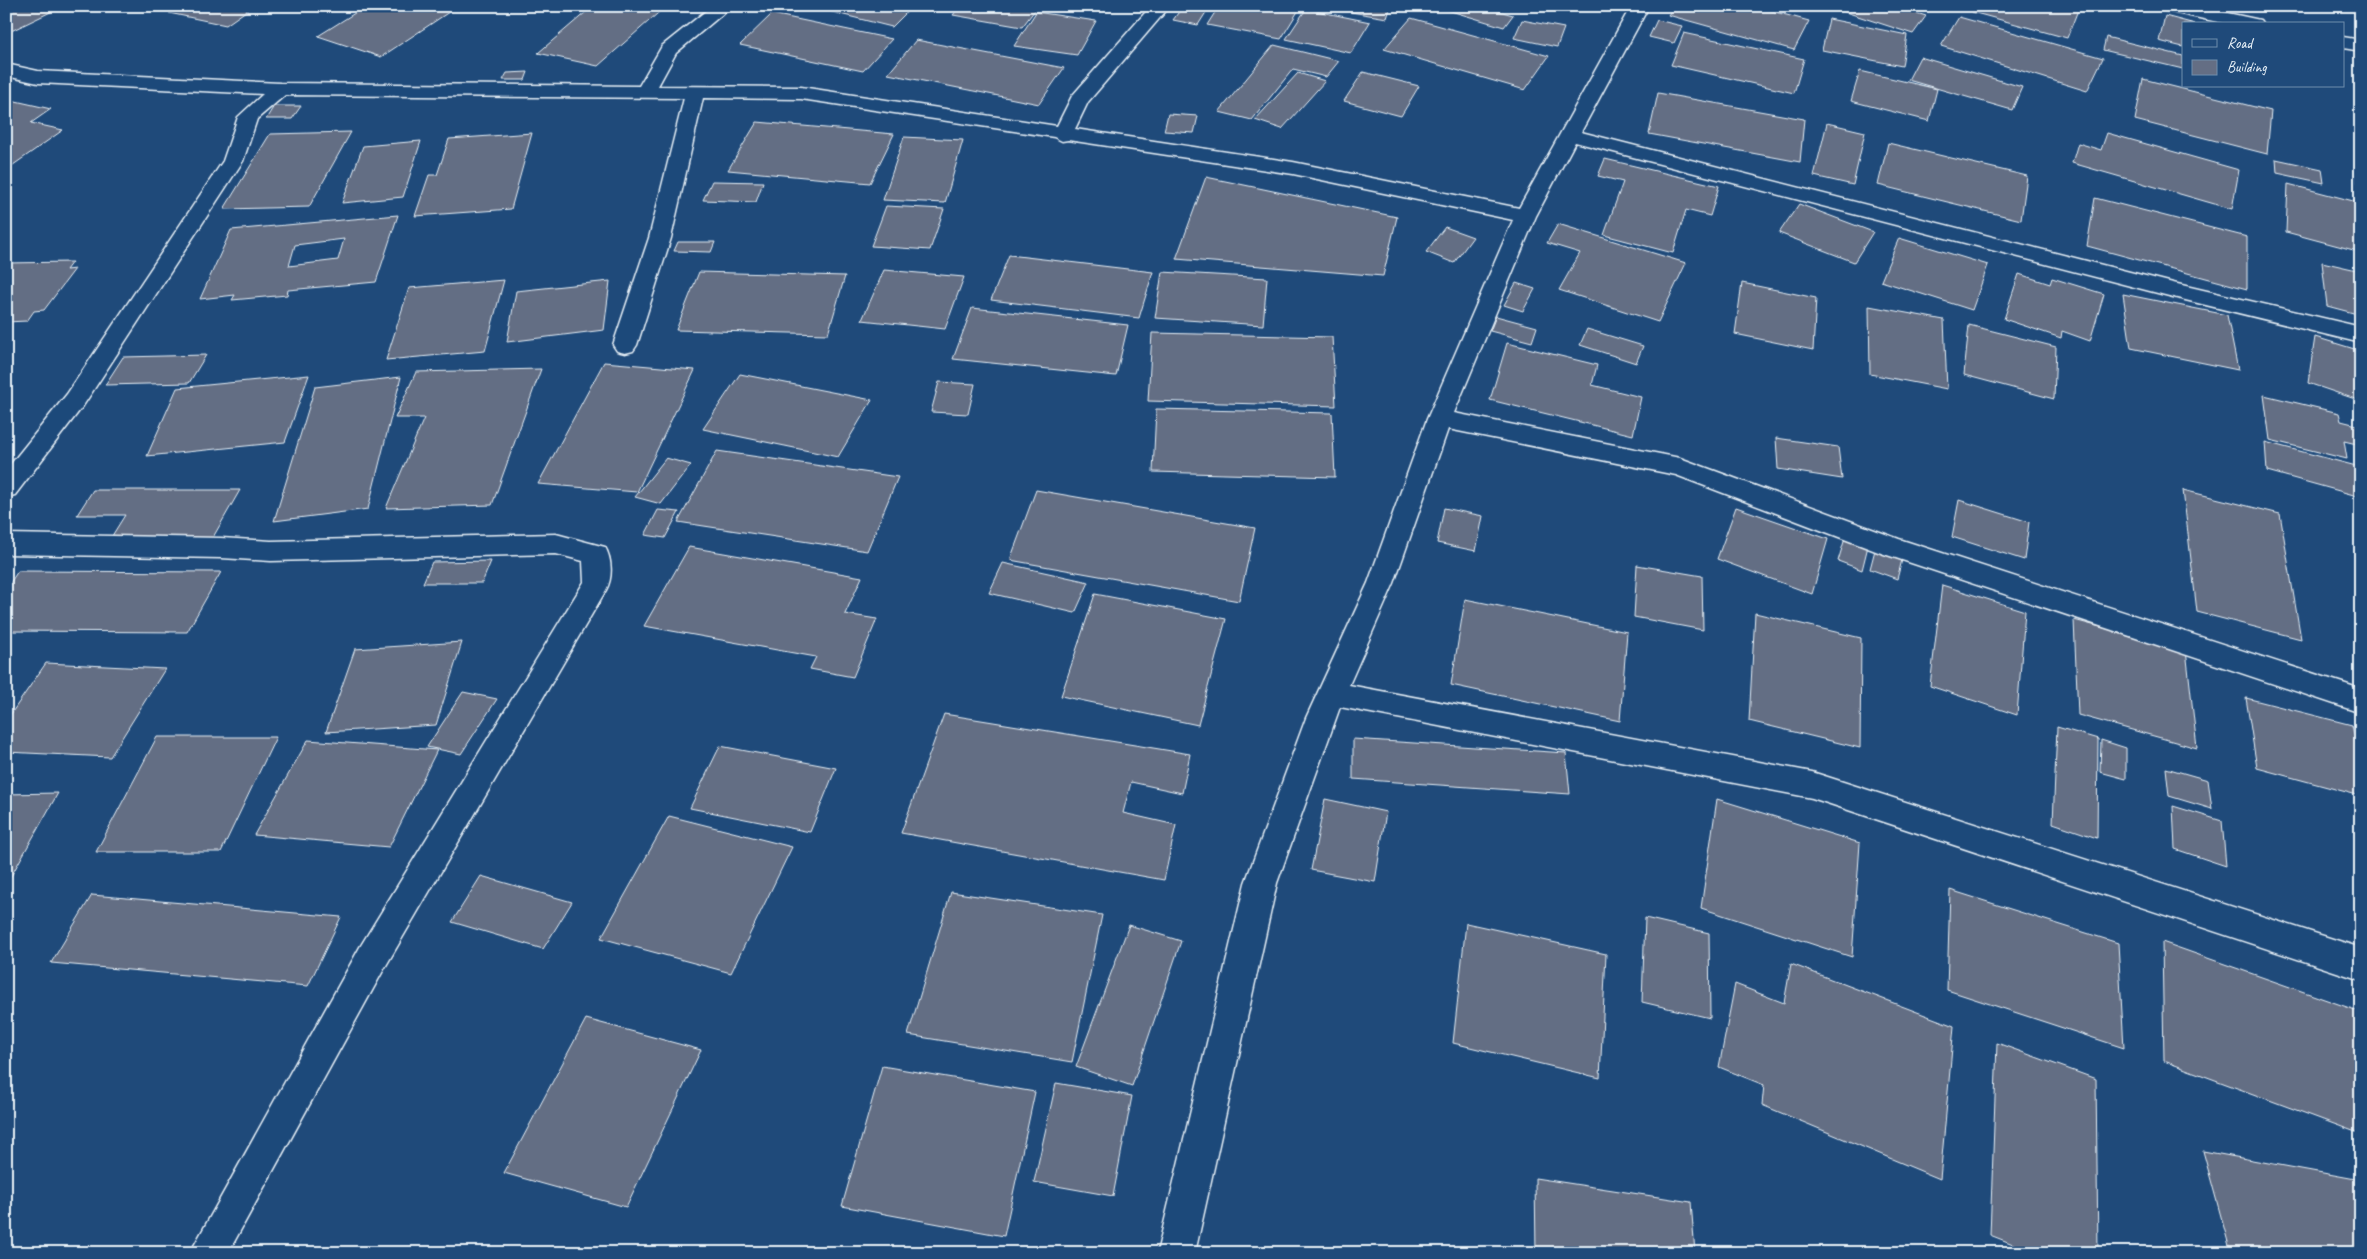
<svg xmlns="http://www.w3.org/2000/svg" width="2367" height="1259" viewBox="0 0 2367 1259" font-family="Caveat,sans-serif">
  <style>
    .building { fill: #646e84; stroke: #e8f1f8; fill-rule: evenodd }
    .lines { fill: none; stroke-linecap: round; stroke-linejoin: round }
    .minor-casing { stroke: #e8f1f8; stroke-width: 3 }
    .minor { fill: #1f4a7a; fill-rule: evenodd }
  </style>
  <rect width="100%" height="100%" fill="#1f4a7a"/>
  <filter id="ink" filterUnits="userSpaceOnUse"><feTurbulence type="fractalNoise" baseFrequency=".02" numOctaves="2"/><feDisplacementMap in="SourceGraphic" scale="10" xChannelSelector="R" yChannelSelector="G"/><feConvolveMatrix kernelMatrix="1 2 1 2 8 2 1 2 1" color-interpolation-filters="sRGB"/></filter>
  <g filter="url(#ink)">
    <path class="building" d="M6,6H63L9,32L6,31Z
      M180,6H253L226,25L169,13Z
      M366,6H458L381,57L318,36Z
      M593,6H666L598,66L538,53Z
      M808,6H913L892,27Z
      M960,6H1038L1022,27L953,15Z
      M1183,6H1210L1198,25L1173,20Z
      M1219,6H1291L1300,8L1281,39L1207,25Z
      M1353,6H1391L1387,18L1351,12Z
      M1434,6H1481L1513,15L1504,27Z
      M1674,6H1753L1809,21L1794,50L1668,15Z
      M1827,6H1895L1926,16L1913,34Z
      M1975,6H2062L2078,10L2067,38L1972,12Z
      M1306,9L1370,22L1351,53L1286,39Z
      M1036,12L1096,21L1077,55L1014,46Z
      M772,14L892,39L863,71L740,45Z
      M2165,16L2195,24H2183V47L2159,41Z
      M1959,17L2103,58L2087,91L1941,46Z
      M1411,18L1549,56L1525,90L1384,49Z
      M1829,19L1907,35L1902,66L1822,50Z
      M1522,20L1564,28L1557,47L1514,38Z
      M1657,20L1682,26L1674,43L1649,37Z
      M1684,33L1804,59L1794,93L1671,65Z
      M2106,37L2183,56V69L2103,50Z
      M916,40L1064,68L1039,104L888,74Z
      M1274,45L1339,61L1326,77L1293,69L1252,120L1219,112Z
      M1920,57L2022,87L2012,110L1908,80Z
      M1860,71L1937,89L1929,121L1851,101Z
      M528,72L525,80H503L507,73Z
      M1363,72L1419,86L1401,116L1344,101Z
      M1298,73L1325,81L1282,129L1255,120Z
      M2143,79L2271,111L2267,154L2135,120Z
      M1658,93L1804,119L1800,162L1649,134Z
      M11,100L51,109L31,123L63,130L6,170V104Z
      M274,106H301L292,119H266Z
      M1168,114L1198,116L1194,133L1164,131Z
      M757,122L894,134L870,183L728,170Z
      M1827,123L1865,132L1853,185L1814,176Z
      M351,132L309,207L224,209L270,134Z
      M532,133L511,209L415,216L429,175H437L449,139Z
      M2107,133L2239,170L2232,209L2072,163L2078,143L2101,150Z
      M904,137L963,140L945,203L883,200Z
      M2358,139H2361V183H2358Z
      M421,141L403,197L342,203L363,146Z
      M1888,143L2027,176L2021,220L1878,185Z
      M1605,159L1719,186L1710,216L1686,210L1673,253L1604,235L1623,182L1598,176Z
      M2276,159L2322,169L2324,183L2277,173Z
      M1206,177L1397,217L1383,276L1176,259Z
      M712,181L763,182L756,202L703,200Z
      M2288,184L2361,203V252L2286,232Z
      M2095,198L2247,237V289L2087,246Z
      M1799,204L1873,232L1854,262L1779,233Z
      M886,206L944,209L930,250L871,246Z
      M398,215L376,282L288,290L287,295L232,300L235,295L200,299L231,230ZM344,239L338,260L289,266L295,245Z
      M1558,224L1686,263L1658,322L1559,290L1580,253L1547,243Z
      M1445,227L1473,237L1454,263L1426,252Z
      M1899,238L1988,265L1972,310L1881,281Z
      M678,242H715L711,252L674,251Z
      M1009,255L1153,272L1139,318L991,300Z
      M72,262L66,270L75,269L44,310L34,311L27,321L6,322V263Z
      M2322,262L2361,271V315L2327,306Z
      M884,270L964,277L945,329L862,320Z
      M699,272L845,276L828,334L676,330Z
      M1162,272L1267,278L1263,325L1155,318Z
      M2019,274L2050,284L2052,278L2104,294L2090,341L2062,331L2061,338L2004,319Z
      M504,280L485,351L386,360L409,288Z
      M610,281L604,330L507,342L516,291Z
      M1516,283L1535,289L1523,311L1504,305Z
      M1742,283L1816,298L1813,350L1735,334Z
      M2123,294L2227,315L2238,370L2131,348Z
      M1869,306L1944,320L1947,389L1870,374Z
      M972,308L1128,325L1116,376L953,359Z
      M1496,316L1537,327L1532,342L1490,331Z
      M1969,325L2056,347L2054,399L1964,375Z
      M1587,329L1643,346L1636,363L1580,345Z
      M1152,333L1332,337L1336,406L1148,401Z
      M2315,337L2361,351V401L2308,383Z
      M1507,343L1597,365L1592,385L1641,397L1633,435L1490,400Z
      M206,355L189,383L105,385L123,357Z
      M604,362L695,370L637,492L538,484Z
      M541,369L492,505L386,508L424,418H395L416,372Z
      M740,374L872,400L838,457L703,429Z
      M309,375L285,442L147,456L177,388Z
      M401,377L368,509L274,521L315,387Z
      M939,382L975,384L968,414L931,412Z
      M2264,395L2339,413L2341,421L2361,426V445L2344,441L2347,459L2270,440Z
      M1156,409L1332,413L1335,477L1153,472Z
      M1776,438L1838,447L1842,479L1778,469Z
      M2265,442L2360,467L2361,497L2267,471Z
      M717,451L898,477L867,551L678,522Z
      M666,458L691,465L661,504L635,497Z
      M93,490H240L212,539H110L125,515H77Z
      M1036,490L1255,528L1239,601L1010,560Z
      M2183,490L2280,514L2301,639L2197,612Z
      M1959,500L2029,522L2024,560L1952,537Z
      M1736,507L1828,539L1812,594L1717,559Z
      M1444,508L1483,516L1476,551L1437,543Z
      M658,510L679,512L665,538L645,535Z
      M1846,535L1869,542L1862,570L1838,561Z
      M1876,546L1903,556L1897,579L1870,569Z
      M689,547L862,577L845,614L877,619L853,677L810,669L816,657L644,626Z
      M491,561L482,583H423L432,562Z
      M1003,563L1089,582L1075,613L989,593Z
      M1637,565L1702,576L1703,630L1634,617Z
      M18,571L221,572L187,632L6,631V589Z
      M1942,585L2025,611L2017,715L1930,686Z
      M1095,594L1226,619L1198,725L1061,696Z
      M1465,599L1627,632L1620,721L1451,685Z
      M1755,613L1861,638L1860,748L1749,721Z
      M2074,620L2186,650L2197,748L2078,715Z
      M462,642L436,725L326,732L355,649Z
      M46,663L165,669L110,757L6,752V721Z
      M463,692L497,699L461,754L427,747Z
      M2246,698L2352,725L2361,767V796L2257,768Z
      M944,714L1190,754L1182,793L1131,782L1123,813L1176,825L1164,880L901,833Z
      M2057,727L2098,739L2097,838L2053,823Z
      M157,737H276L221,852H96Z
      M1353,739L1566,753L1570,794L1353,779Z
      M308,740L437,750L389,847L254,835Z
      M2101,740L2126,748V779L2100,772Z
      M720,746L836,768L810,832L690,808Z
      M2166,768L2208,780L2212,809L2169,796Z
      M58,793L6,885V794Z
      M1325,799L1386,812L1375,882L1311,870Z
      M1717,799L1860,843L1852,957L1701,908Z
      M2173,806L2222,821L2226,866L2175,849Z
      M669,816L792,847L731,973L601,938Z
      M481,876L572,902L543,949L452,922Z
      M1950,890L2118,943L2124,1048L1947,990Z
      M951,892L1102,915L1072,1062L908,1035Z
      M92,895L341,917L308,986L51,963Z
      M1645,918L1709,933L1710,1018L1642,1002Z
      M1466,923L1606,954L1600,1078L1453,1043Z
      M1129,925L1181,941L1132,1086L1076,1067Z
      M2162,942L2361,1012V1134L2164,1061Z
      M1791,964L1954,1026L1940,1179L1762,1105L1764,1085L1719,1067L1735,984L1784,1003Z
      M586,1019L701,1050L626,1207L504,1173Z
      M1997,1043L2096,1079L2098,1253H2036L1990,1235Z
      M882,1066L1035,1092L1004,1236L842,1206Z
      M1056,1083L1132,1096L1113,1196L1034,1182Z
      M2203,1151L2361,1180V1253H2231Z
      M1535,1178L1691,1202L1695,1253H1536Z"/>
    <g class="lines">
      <g class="minor-casing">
        <path id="minor" d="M712,6H732L676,53L658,86L801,87L1057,126L1072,96L1151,6H1170L1088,102L1075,129L1293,162L1519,208L1631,6H1649L1581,132L2173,283L2361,327V343L2173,297L1575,142L1536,216L1454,413L1680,458L1899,539L2361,689V713L1881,553L1676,475L1448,429L1394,583L1349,685L1812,772L2361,948V980L1812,798L1340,707L1277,883L1195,1253H1157L1245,883L1306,718L1368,583L1427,419L1513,220L1293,174L1068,140L1062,141L1054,137L801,99L703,98L671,238L637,345L633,351L625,353L617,351L613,345L649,238L684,98L285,95L257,119L243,161L83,406L15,495L6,497V470L67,394L223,161L238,117L263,94L38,83L6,76V64L38,71L280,83L639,86L662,46Z
          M2159,6H2195L2260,20L2263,24H2227L2162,10Z
          M2343,37L2361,40V51L2343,48Z
          M6,534L221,538L271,541L556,534L605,547C612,559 613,578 606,590L384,969L228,1253H190L360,947L584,582L583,561L556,554L271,561L221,558L6,554Z"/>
      </g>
      <use href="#minor" class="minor"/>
    </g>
  </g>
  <rect width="2367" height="1259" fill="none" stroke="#1f4a7a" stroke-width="25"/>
  <rect x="12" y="12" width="2342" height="1234" fill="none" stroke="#e8f1f8" stroke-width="2" filter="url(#ink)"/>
  <rect x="2182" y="22" width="162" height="65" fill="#1f4a7a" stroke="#6f8dac"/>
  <rect x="2192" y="39" width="25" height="8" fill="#1f4a7a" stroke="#6f8dac"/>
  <text x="2227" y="48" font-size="15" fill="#e8f1f8">Road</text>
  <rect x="2192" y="60" width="25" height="15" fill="#646e84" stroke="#6f8dac"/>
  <text x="2227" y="72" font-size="15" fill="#e8f1f8">Building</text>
</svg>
